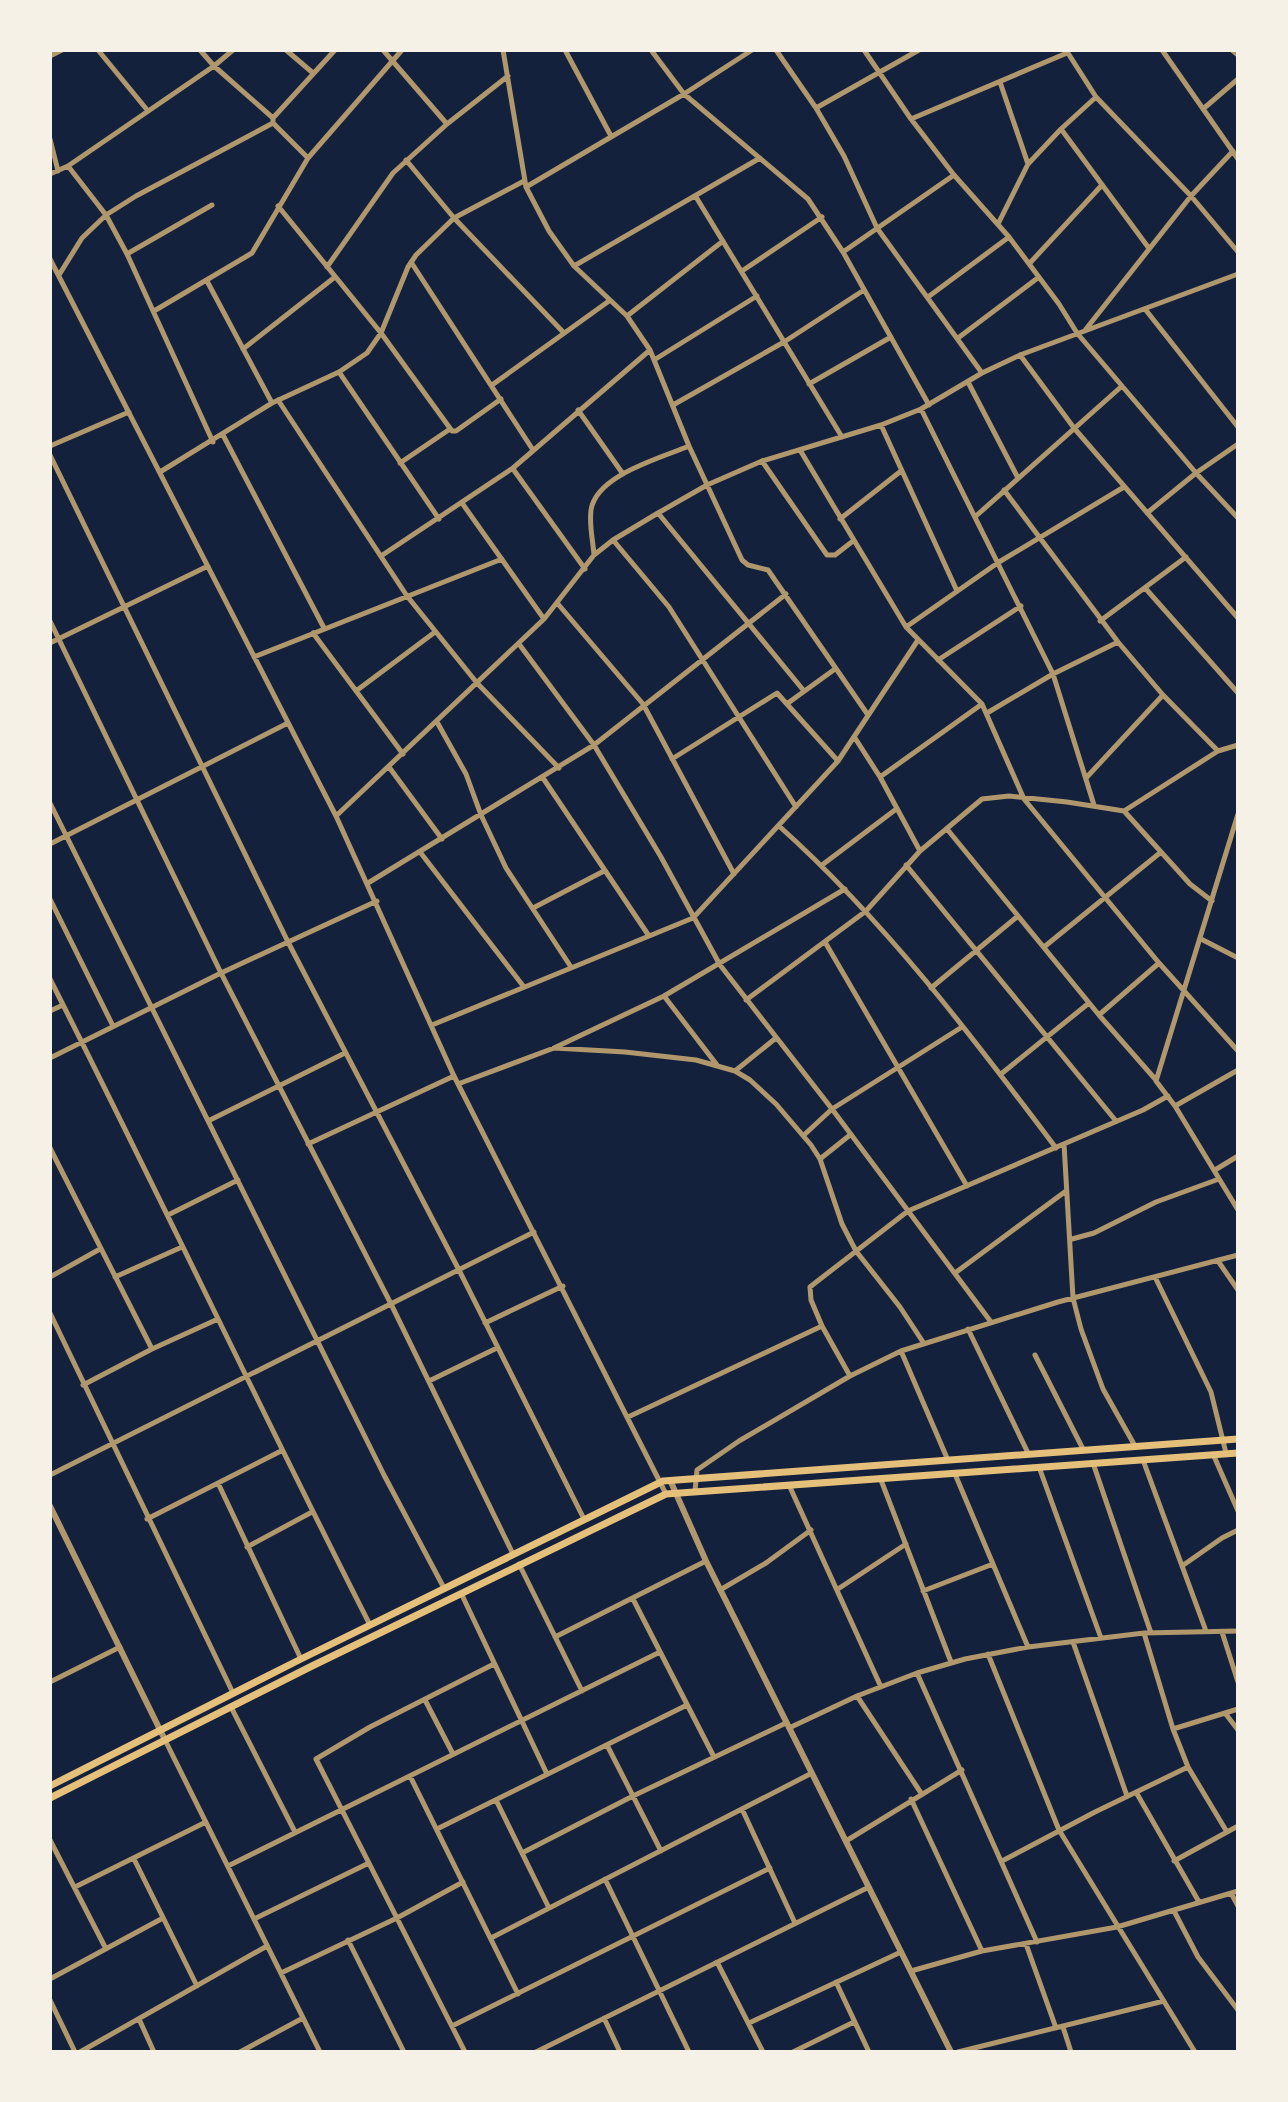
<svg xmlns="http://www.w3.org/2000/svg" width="1288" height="2102" viewBox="0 0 1288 2102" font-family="'Noto Serif',serif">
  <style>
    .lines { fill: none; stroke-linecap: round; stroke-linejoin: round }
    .minor { stroke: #b1986c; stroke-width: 5 }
    .tertiary { stroke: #b1986c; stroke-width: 6 }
    .secondary { stroke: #e5c07b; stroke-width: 7 }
  </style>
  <rect width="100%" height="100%" fill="#14213d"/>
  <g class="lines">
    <path class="minor" d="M98,50L148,111
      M200,50L214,66L273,118V123L308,158
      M286,50L313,73
      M383,50L447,124
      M503,50L526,187L549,231L574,266L627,316L650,350L689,446L742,560L748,565L768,570L868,715
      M565,50L611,136
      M651,50L684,94L808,199L843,252L929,405
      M776,50L816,108L844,156L877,228L982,373
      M864,50L911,119L954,175L1009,237L1059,304L1077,333L1196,473L1238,518
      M1066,50L1096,97L1191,196L1238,252
      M1162,50L1238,159
      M1232,50L1238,55
      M50,56L62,50
      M1000,82L1028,164
      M816,108L919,50
      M1203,109L1238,79
      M273,118L335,50
      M911,119L1067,53
      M1061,129L1148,247
      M50,139L58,171
      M406,160L454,218L564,333
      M68,166L106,215L127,254L213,442
      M50,174L68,166L214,66L233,50
      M526,187L684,94L752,50
      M696,197L842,437
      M278,206L381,333L452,431H456L501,399
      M998,224L1028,164L1061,129L1096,97
      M843,252L954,175
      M127,254L212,205
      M50,259L336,816L454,1076L666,1494
      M411,262L533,450
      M1029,264L1102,185
      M574,266L760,158
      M327,267L393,173L447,124L508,76
      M742,271L822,217
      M59,275L82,238L106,215L136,196L273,123
      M207,281L272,403
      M928,297L1009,237
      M1145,309L1238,427
      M154,311L252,253L308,158L402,50
      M627,316L723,241
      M1086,329L1191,196L1233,151
      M958,338L1039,277
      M243,349L335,277
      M1020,355L1074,428L1238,618
      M654,360L757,296
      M339,372L439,519
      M968,382L1018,478
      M809,384L891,337
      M492,385L609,301
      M278,400L407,596L477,683L559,768
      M673,405L784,342L864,290
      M921,409L1053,674L1094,805
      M578,410L623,474
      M881,425L957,591
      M223,435L324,628
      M50,446L129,412
      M800,450L906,627L982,704L1024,799L1159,963L1238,1051
      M50,455L288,942L459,1270L584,1519
      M762,461L827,555H835L853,541
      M400,463L450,429
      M513,469L585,569
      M160,472L272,403L339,372L367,353L381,333L408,267L416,255L454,218L524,181
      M1004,490L1118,642L1163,695L1218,751
      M462,503L544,619
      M658,513L804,691
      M1147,513L1196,473L1238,444
      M976,516L1122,386
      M840,519L901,471
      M613,540L669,607L796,807
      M594,555C593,541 589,525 591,510C596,475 661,458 689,446
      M381,556L513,468L650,350
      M1146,589L1238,693
      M558,604L643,704L734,874
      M50,621L221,973L391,1304L513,1554
      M1100,621L1186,557
      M906,627L999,562L1124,487
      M313,633L403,754
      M50,643L208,566
      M519,644L594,745L661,857L720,965L832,1109L991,1322
      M254,657L502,559
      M938,660L1021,606
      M356,691L435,632
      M788,703L835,669
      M987,713L1053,674L1118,642
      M437,722L466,774L481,815L506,868L571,967
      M855,738L880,777L920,851
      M672,759L777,693L838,761
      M389,767L442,839
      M880,777L982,704
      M543,778L649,936
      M1086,778L1163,695
      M50,803L384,1475L444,1588
      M1124,811L1190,884L1212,901
      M1238,814L1156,1081L1175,1106L1238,1210
      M336,816L544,619L594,555L613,540L658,513L707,485L762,461L881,425L921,409L982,373L1020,355L1238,274
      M779,826C885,921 971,1035 1056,1148
      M947,829L1099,1015L1156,1080
      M50,844L288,723
      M420,852L524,987
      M822,865L895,810
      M906,865L1116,1121
      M368,883L594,745L786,594
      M50,899L113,1026
      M533,908L604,871
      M1201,939L1238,958
      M825,942L967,1186
      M1044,947L1161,852
      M50,979C159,1194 261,1411 370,1625
      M931,988L1018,916
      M664,996L717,1065
      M746,1000L866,911L920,851L982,799L1009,796L1067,802L1124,811L1218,751L1238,745
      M50,1011L63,1005
      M1099,1015L1159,963
      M432,1025L693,918L838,761L918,640
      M554,1048L625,1052L696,1060L735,1071L750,1080L776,1104L811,1145L820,1159L842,1224L856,1251L900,1307L923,1342
      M50,1058L221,973L377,901
      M735,1071L776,1038
      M1001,1074L1089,1003
      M458,1084L554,1048L664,996L845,889
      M1175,1106L1238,1070
      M208,1121L345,1053
      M804,1135L832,1109L962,1027
      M308,1144L454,1076
      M1064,1144L1073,1298L1081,1329L1103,1389L1135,1446
      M50,1148L152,1349
      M820,1159L850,1135
      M1215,1170L1238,1156
      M168,1215L238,1180
      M1072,1239L1094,1233L1156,1202L1219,1179
      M1218,1261L1238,1290
      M955,1273L1066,1191
      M50,1277L100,1249
      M115,1277L182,1247
      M1155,1277L1211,1392L1226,1453
      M50,1313L233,1693
      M485,1323L563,1286
      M968,1329L1028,1453
      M901,1351L947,1458
      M1035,1355L1083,1449
      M850,1376L822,1326L811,1300L810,1287L815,1283L908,1211L1143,1110L1168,1096
      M429,1381L497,1348
      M83,1385L152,1349L218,1319
      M628,1417L822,1326
      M1213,1454L1238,1511
      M1143,1460L1206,1631
      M1093,1463L1151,1633
      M1039,1467L1101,1638
      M955,1474L1028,1647
      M50,1475L534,1232
      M881,1480L951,1662
      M218,1483L301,1659
      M789,1485L881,1687
      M695,1491L697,1470L739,1441L850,1376L901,1351L1058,1302L1238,1255
      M147,1519L281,1451
      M247,1547L312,1512
      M519,1564L582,1691
      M1182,1566L1222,1538L1238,1530
      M838,1589L906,1544
      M720,1590L766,1563L811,1530
      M923,1591L993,1564
      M461,1593L547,1774
      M633,1599L714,1757
      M1222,1632L1238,1682
      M1144,1633L1173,1729L1188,1767L1227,1832
      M555,1637L706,1561
      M1073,1642L1127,1796
      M988,1654L1059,1830L1195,2052
      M917,1673L1037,1942
      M50,1682L120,1647
      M857,1696L921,1793
      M425,1700L453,1754
      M231,1707L295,1832
      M1225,1713L1238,1730
      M789,1728L857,1696L917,1673L965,1659L1028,1647L1144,1633L1238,1631
      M1173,1729L1238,1709
      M165,1740L320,2052
      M607,1745L661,1851
      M410,1776L518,1994
      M1136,1792L1199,1902
      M911,1799L982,1951
      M496,1800L549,1908
      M742,1809L795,1923
      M437,1829L687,1705
      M50,1840L106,1949
      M846,1841L962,1770
      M522,1853L633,1796L786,1723
      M134,1859L197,1986
      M1002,1861L1095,1812L1188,1767
      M1174,1861L1238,1826
      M228,1866L660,1652
      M605,1879L689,2052
      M75,1887L206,1822
      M1231,1893L1238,1906
      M1174,1911L1198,1957L1238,2010
      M254,1919L369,1863
      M491,1938L812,1773
      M348,1940L404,2052
      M1026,1944L1056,2028
      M717,1962L763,2052
      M911,1971L982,1951L1117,1927L1238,1891
      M281,1973L397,1918L463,1882
      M50,1979L163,1918
      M836,1982L869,2052
      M50,2000L75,2052
      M604,2018L620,2052
      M139,2019L154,2052
      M749,2023L901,1952
      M452,2026L770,1868
      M1063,2027L1071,2052
      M80,2052L267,1946
      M240,2052L303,2018
      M465,2052L316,1759L370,1727L494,1664
      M536,2052L869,1887
      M793,2052L854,2022
      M958,2052L1164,2001"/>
    <path class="tertiary" d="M670,1480L706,1561L951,2052
      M50,1506L165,1740"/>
    <path class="secondary" d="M50,1786L301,1659L663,1481L1238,1439
      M50,1798L312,1666L666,1494L1238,1453"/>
  </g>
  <rect width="1288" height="2102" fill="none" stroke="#f6f1e7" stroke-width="104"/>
</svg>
